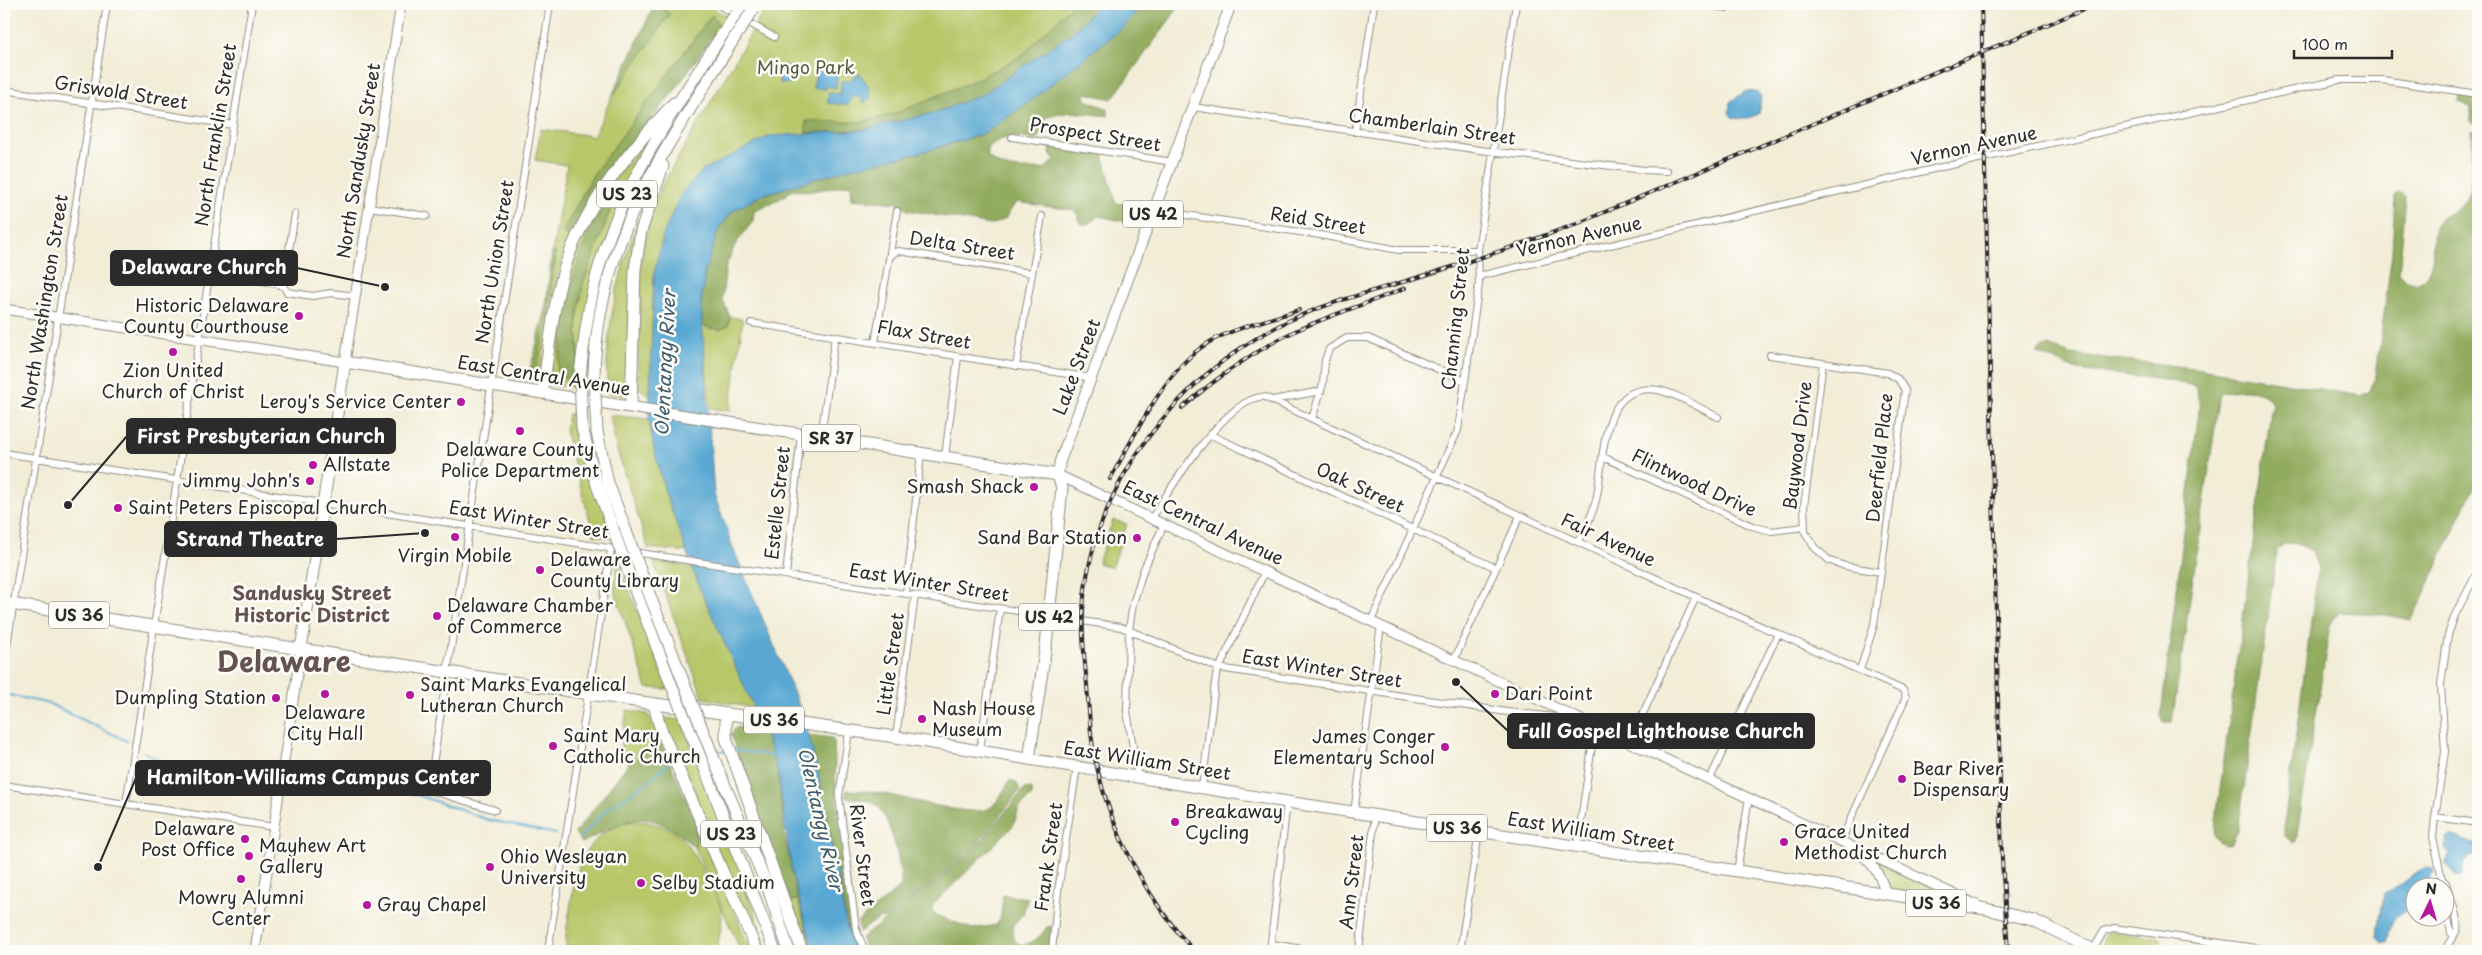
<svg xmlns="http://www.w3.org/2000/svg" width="2482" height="955" viewBox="0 0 2482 955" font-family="'Playpen Sans',sans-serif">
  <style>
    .green { fill: #b8c76a; stroke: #72794a }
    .forest { fill: #92ac5e; stroke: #5e6c44 }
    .water { fill: #58a8d3; stroke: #426a7f }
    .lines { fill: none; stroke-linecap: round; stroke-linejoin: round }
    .stream { stroke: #58a8d3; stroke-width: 2 }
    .street-casing { stroke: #8e8c81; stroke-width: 8 }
    .secondary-casing { stroke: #8e8c81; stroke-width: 11 }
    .primary-casing { stroke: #8e8c81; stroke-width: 12 }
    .highway-casing { stroke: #8e8c81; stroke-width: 13 }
    .street { stroke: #fff; stroke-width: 6 }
    .secondary { stroke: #fff; stroke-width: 9 }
    .primary { stroke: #fff; stroke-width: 10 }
    .highway { stroke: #fff; stroke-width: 11 }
    .rail-casing { stroke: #2b2b2b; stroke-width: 4 }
    .rail { stroke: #fdfcf7; stroke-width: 2; stroke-dasharray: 5.5; stroke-linecap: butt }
    .highway-bridge-casing { stroke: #8e8c81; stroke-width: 13; stroke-linecap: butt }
    .highway-bridge { stroke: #fff; stroke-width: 11 }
    .poi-dot { fill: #b5179e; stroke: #fdfcf7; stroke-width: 2 }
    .labels { text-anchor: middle; stroke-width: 5; stroke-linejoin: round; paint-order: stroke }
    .shield { fill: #fdfcf7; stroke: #6a6a68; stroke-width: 1 }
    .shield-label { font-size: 16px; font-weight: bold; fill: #2b2b2b }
    .park-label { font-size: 18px; fill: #555a3e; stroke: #fdfcf7 }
    .street-label { font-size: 18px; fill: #2b2b2b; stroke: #fdfcf7 }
    .poi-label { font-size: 18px; fill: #2b2b2b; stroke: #fdfcf7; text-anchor: start }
    .water-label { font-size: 19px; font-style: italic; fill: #3d5d6e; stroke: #fdfcf7 }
    .neighbourhood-label { font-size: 19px; font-weight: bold; fill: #665351; stroke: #fdfcf7 }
    .town-label { font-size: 28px; font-weight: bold; fill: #665351; stroke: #fdfcf7 }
    .leader { fill: none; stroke: #2b2b2b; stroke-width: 2 }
    .callout-dot { fill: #2b2b2b; stroke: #fdfcf7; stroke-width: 2 }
    .callout { fill: #2b2b2b; stroke: #2b2b2b; stroke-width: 2 }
    .callout-label { font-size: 19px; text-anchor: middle; font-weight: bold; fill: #fff }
  </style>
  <rect width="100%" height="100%" fill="#fdfcf7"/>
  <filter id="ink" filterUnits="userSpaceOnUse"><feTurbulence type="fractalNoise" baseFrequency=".02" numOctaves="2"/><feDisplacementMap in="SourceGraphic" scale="10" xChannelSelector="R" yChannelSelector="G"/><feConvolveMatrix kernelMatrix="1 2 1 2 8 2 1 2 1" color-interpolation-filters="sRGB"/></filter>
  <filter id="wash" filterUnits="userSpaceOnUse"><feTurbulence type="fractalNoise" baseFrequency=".0096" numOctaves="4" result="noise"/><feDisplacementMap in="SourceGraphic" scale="20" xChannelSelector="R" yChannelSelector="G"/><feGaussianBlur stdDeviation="1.12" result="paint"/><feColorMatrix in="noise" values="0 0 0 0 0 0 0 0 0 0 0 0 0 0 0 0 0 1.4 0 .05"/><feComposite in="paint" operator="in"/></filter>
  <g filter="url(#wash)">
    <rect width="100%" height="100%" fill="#f2edd7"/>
    <path class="green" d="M659,4H705L727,16L720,26L711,16L593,175L563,231L566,236L571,234L556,282L540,375L534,381H527L529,373L535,374L556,253H552L567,165L535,160L541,129L594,136L611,98L669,14Z
      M768,4H1100L1072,33L664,233L654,273L650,397L637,386L641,260L649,221L661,187Z
      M660,122L625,187L579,361L577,321L583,284L614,200L575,272L564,323L557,373L579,383V388L550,385L548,382C556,335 560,285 578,241C597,196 630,159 660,122Z
      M638,219L631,266L627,383L624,396L607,393C605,325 617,282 638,219Z
      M730,317L743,319L730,411L710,408L702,325L710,329L728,326Z
      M576,413L613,539L594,535L565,431L568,414Z
      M610,415L649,419L665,492L687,552L648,548L616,447Z
      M1113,520L1127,524L1112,568L1098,563Z
      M618,561L668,689L647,688L614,589Z
      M653,561L692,567L754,708L703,698Z
      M627,710L648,714L662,745L629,763L620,753Z
      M665,718L681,720L755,911L767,951H761L665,728Z
      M632,821C678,822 689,843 708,881C712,889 719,900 721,909C724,921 718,939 717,951H567C564,938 568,922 570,909C577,864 583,835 632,821Z
      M697,824L751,951H741L695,848Z
      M1863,853L1949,895V899L1888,889Z
      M798,900L813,951H806L790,901Z
      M2111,932L2161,938L2160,951H2111L2104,945L2103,939L2107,933Z"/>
    <path class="forest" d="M659,4L670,14L611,98L652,10Z
      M1073,4H1100L1072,33L983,94L937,112L863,130L806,133V121L861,122L894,114L975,80L1021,56Z
      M1143,4H1181L1112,99L1085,93L1086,100L1108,109V116L1070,112L1047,117L1037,140C1019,137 1002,134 988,148L987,155C1002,172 1023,169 1044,169L1055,160L1050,153V145L1104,153V158L1116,203L1149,207L1142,225L1098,216L1089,224H1080L1078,215L1073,210L1016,202L1005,219L991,225L907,210L899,203L852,199L851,184L813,191L793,190L776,201L754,211L753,221L735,245L726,265L722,299L730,317L728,326L720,330L702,325L701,306L705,271L719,228L733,211L762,195L851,168L923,152L983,134L1029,102L1121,29Z
      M712,15L720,26L675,90L607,175L571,234L566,236L563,231L593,175Z
      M2463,94L2478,96V125L2471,122V107L2459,102L2460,95Z
      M2472,130L2478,133V479L2412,620L2380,614L2339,612L2330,625L2296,841L2293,843L2285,836V818L2318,569L2312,551L2297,544L2285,543L2277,550L2238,831L2231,844L2225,845L2216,839L2214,834L2272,403C2263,386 2237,389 2220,393L2172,722H2164L2161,715L2200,403L2195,386L2165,380L2077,370L2037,353L2041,348L2048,346L2071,354L2194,368L2361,396L2370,391L2376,375L2392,253L2395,197L2397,193L2403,194L2406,197L2399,273L2407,281L2417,284C2442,270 2427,239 2437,222C2441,215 2456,212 2462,205C2476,190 2472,150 2472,130Z
      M610,196L614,200L583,284L577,321L579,383L568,380L557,373C565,313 573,247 610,196Z
      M552,253L556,254L546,324L535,374L529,373L545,313Z
      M737,727L764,730L778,773L785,838L798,900L790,901L763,835L731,734Z
      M808,735L832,738L834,742L837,807L856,934L850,938L818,772Z
      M662,745L697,824L695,848C650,805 632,816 582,843L575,833L629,763Z
      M1010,780L1016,782L1020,790L986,834L962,857L934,882L884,919L880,918L859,932L858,922L901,886C903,870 889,809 873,803C865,799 854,799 846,797V791C879,785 968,822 990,808C998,802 1005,788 1010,780Z
      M1029,788L1032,790V796L1019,808L1013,826L932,906V911L937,915L972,929L997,925L1001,915L1003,895L1028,898L1023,914L1013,925L1014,940L1021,945C1033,944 1040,937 1047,927L1052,926L1049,951H867L861,938L935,883L963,858L987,835L1024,789Z"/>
    <path class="water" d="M1100,4H1143L1121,29L1029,102L983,134L923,152L851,168L762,195L733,211L719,228L705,271L701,306L714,494L733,548L804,717L818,772L846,924L854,951H813L792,874L778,773L764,730L699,587L665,492L654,449L649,419L654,273L664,233L680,195L703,170L770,136L863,130L937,112L983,94L1072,33Z
      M781,65L794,67L791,84L779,83Z
      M817,66L838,69L836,88L826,86V89L813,88Z
      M860,73L869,87L870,98L864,103L861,97L854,96L848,105L827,103L829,93L840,94L841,81H848Z
      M1746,91L1757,92L1761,96L1759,114L1745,119L1733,118L1729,113L1730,102Z
      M2452,835L2473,844L2478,843V857L2471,856L2464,862L2462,876L2457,877L2446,864L2449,855L2445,848L2447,839Z
      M2426,867L2433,868L2434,873L2429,879L2430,887L2414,888V905L2410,910C2392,912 2391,927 2387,943L2381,942L2377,937L2384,894C2401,888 2410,874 2426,867Z"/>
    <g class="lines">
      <path class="stream" d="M9,695L50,704L127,741
        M736,750L773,756
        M716,751H726
        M144,752L162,762L231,766
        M677,757L684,752H694
        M298,776L409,792L489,820L556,834
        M580,838L605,811L646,783L671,761"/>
    </g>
  </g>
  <g filter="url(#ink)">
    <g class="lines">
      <g class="street-casing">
        <path id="street" d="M717,4L736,15
          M1698,4L1728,8L1738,4
          M744,20L774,37
          M4,90L233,125
          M1193,107L1480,150L1644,170L1667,171
          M1355,132L1374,4
          M1012,137L1173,162
          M369,207L427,216
          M1153,214L1172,213L1320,235L1399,250H1478
          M890,257L895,252L899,251L1031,273
          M210,270L277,284L283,286L287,292L313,296L331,293L356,296
          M1479,276L1942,167L2339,80H2382L2478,94
          M283,286L295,214
          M751,323L1092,378
          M875,343L897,211
          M1770,355L1888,373L1898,379L1905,390L1874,625L1860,670
          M1823,363L1804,506L1805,532L1815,548L1830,561L1845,566L1881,572
          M1016,366L1042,216
          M1273,400L1321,391
          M1312,419L1323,384L1325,360L1329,349L1347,338H1368L1465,381
          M1211,435L1496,568
          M821,437L835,336
          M4,453L621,550
          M945,456L958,357
          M1603,457L1752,526L1771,531L1804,527
          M1152,518C1169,490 1229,393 1265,397L1696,597L1903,690L1906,697L1841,841
          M1578,542C1585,529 1593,514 1596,500C1605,463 1598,381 1658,390C1678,394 1699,408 1718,417
          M634,552L1121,627L1219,668L1507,712L1575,719
          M2478,571L2455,615L2448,635L2441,684L2445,752L2435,817L2478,823
          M786,575L801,434
          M906,593L921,453
          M1371,621L1458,430L1479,284L1478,250L1516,4
          M1454,660L1520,516
          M4,665L107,4
          M849,731L839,797L856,929L865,951
          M896,737L915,595
          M1630,742L1696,597
          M980,750L1000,609
          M1138,778L1127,711L1129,629L1133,604L1143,571L1164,524
          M1710,779L1778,634
          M4,785L274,827
          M1202,788L1216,675L1265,571
          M126,804L252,4
          M495,810L429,790L550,4
          M1354,812L1381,626
          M2435,817L2433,837L2442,879L2446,883C2449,893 2460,921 2457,930C2454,938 2447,942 2446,951
          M1577,847L1595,726
          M1737,872L1749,797
          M2440,888L2442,879
          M2444,901L2452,937
          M1271,944L1316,951
          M2093,950L2104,931L2114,928L2277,951
          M548,951L611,549
          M1052,951L1058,891L1077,767
          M1270,951L1287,802
          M1359,951L1375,815
          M1460,951L1479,832"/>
      </g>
      <g class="secondary-casing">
        <path id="secondary" d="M4,309L345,362L401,4
          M1058,475L1977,905
          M1858,852C1873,863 1882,877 1886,895
          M255,951L301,649"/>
      </g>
      <g class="primary-casing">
        <path id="primary" d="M1058,475L1060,461L1231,4"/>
      </g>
      <g class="highway-casing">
        <path id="highway" d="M580,375C584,341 588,307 597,274C621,186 675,107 724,32
          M594,376C597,238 666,150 735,37
          M542,393C549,353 552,310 564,270C583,207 629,151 674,103
          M631,407L635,269L641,231L663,166
          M582,428L597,485L613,529
          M597,432L608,483L626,531
          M630,577L670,681
          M643,578L682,678
          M4,603L641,702L896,737L1287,802L1986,909L2033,920L2096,951
          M301,649L345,362L390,369L1058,475L1062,488L1046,645L1029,759
          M654,704L660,727L757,951
          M726,714V738L802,951
          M705,769L775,951
          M718,769L768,888L789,951"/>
      </g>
      <use href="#street" class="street"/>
      <use href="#secondary" class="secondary"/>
      <use href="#primary" class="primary"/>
      <use href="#highway" class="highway"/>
      <g class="rail-casing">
        <path id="rail" d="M1981,4L2002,860L2008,951
          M1182,408C1216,378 1254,351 1295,331C1331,315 1369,303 1405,288
          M1110,479C1137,433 1166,364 1215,339C1241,326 1271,319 1299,310
          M1194,951C1147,900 1111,832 1096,763C1090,738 1089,711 1087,685C1084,656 1081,626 1084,597C1097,480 1179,376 1282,324C1324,303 1371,292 1416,278C1469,262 1522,244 1574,225L2096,4"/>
      </g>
      <use href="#rail" class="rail"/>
      <g class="highway-bridge-casing">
        <path id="highway-bridge" d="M724,32L742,4
          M735,37L754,8
          M580,375L582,428
          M594,376L597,432
          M613,529L630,577
          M626,531L643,578
          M682,678L718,769
          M670,681L705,769"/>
      </g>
      <use href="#highway-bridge" class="highway-bridge"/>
    </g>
  </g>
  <g class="poi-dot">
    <circle cx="299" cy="316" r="5"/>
    <circle cx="173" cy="352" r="5"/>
    <circle cx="461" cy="402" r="5"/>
    <circle cx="520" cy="431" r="5"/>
    <circle cx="313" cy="465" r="5"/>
    <circle cx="310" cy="481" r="5"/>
    <circle cx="1034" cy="487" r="5"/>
    <circle cx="118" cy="508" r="5"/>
    <circle cx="455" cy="537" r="5"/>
    <circle cx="1137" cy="538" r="5"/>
    <circle cx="540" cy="570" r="5"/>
    <circle cx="437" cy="616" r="5"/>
    <circle cx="325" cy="694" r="5"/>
    <circle cx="1495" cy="694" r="5"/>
    <circle cx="410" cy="695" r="5"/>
    <circle cx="276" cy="698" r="5"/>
    <circle cx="922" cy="719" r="5"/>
    <circle cx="553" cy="746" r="5"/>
    <circle cx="1445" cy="747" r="5"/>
    <circle cx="1902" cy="779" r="5"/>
    <circle cx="1175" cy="822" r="5"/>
    <circle cx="245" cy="839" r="5"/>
    <circle cx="1784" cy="842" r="5"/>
    <circle cx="249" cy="856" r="5"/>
    <circle cx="490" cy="867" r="5"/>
    <circle cx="241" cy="879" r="5"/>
    <circle cx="641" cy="883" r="5"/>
    <circle cx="367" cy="905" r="5"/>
  </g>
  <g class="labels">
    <g class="shield">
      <rect x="597" y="180.5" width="60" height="27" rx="4"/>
      <rect x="1123" y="200.5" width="60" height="27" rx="4"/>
      <rect x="802" y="424.5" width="58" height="27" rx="4"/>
      <rect x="49" y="601.5" width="60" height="27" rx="4"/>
      <rect x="1019" y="603.5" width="60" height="27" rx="4"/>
      <rect x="744" y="706.5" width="60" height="27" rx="4"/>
      <rect x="1427" y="814.5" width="60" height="27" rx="4"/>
      <rect x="701" y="820.5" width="60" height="27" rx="4"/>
      <rect x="1906" y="889.5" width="60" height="27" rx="4"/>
    </g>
    <g class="shield-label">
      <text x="627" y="200">US 23</text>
      <text x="1153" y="220">US 42</text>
      <text x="831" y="444">SR 37</text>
      <text x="79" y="621">US 36</text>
      <text x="1049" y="623">US 42</text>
      <text x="774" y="726">US 36</text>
      <text x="1457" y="834">US 36</text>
      <text x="731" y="840">US 23</text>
      <text x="1936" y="909">US 36</text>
    </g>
    <g class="park-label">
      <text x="806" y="74">Mingo Park</text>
    </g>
    <g class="street-label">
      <text transform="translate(121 93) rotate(9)" y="6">Griswold Street</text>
      <text transform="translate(1432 127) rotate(8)" y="6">Chamberlain Street</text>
      <text transform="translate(216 135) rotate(-81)" y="6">North Franklin Street</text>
      <text transform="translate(1095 135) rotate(9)" y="6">Prospect Street</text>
      <text transform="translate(1974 146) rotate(-12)" y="6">Vernon Avenue</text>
      <text transform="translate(359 161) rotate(-81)" y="6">North Sandusky Street</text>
      <text transform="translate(1318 221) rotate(9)" y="6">Reid Street</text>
      <text transform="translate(1579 237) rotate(-13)" y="6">Vernon Avenue</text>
      <text transform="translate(962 246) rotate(9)" y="6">Delta Street</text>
      <text transform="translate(495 262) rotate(-81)" y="6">North Union Street</text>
      <text transform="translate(45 302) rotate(-81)" y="6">North Washington Street</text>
      <text transform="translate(1456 319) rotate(-84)" y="6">Channing Street</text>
      <text transform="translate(924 335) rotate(10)" y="6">Flax Street</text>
      <text transform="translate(1077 367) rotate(-69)" y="6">Lake Street</text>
      <text transform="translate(544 376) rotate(9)" y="6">East Central Avenue</text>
      <text transform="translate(1798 446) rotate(-83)" y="6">Baywood Drive</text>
      <text transform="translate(1880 458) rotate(-84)" y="6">Deerfield Place</text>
      <text transform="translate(1694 483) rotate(25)" y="6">Flintwood Drive</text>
      <text transform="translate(1360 488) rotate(25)" y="6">Oak Street</text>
      <text transform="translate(778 503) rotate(-84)" y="6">Estelle Street</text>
      <text transform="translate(529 520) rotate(9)" y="6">East Winter Street</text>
      <text transform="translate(1203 523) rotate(25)" y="6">East Central Avenue</text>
      <text transform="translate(1608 540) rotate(25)" y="6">Fair Avenue</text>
      <text transform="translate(929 583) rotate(9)" y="6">East Winter Street</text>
      <text transform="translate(891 664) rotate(-82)" y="6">Little Street</text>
      <text transform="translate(1322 669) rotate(9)" y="6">East Winter Street</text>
      <text transform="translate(1147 761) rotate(9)" y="6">East William Street</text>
      <text transform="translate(1591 832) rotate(9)" y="6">East William Street</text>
      <text transform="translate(862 855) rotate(83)" y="6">River Street</text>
      <text transform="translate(1049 857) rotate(-82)" y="6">Frank Street</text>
      <text transform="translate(1352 882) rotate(-83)" y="6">Ann Street</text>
    </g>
    <g class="poi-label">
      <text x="289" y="312" text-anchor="end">Historic Delaware<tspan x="289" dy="21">County Courthouse</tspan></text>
      <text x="173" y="377" text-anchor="middle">Zion United<tspan x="173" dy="21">Church of Christ</tspan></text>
      <text x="451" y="408" text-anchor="end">Leroy's Service Center</text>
      <text x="520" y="456" text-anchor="middle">Delaware County<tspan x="520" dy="21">Police Department</tspan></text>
      <text x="323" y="471">Allstate</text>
      <text x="300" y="487" text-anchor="end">Jimmy John's</text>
      <text x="1024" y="493" text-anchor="end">Smash Shack</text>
      <text x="128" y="514">Saint Peters Episcopal Church</text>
      <text x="1127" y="544" text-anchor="end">Sand Bar Station</text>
      <text x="455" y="562" text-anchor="middle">Virgin Mobile</text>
      <text x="550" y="566">Delaware<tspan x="550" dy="21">County Library</tspan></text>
      <text x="447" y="612">Delaware Chamber<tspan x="447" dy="21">of Commerce</tspan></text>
      <text x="420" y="691">Saint Marks Evangelical<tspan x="420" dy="21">Lutheran Church</tspan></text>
      <text x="1505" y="700">Dari Point</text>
      <text x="266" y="704" text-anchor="end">Dumpling Station</text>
      <text x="932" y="715">Nash House<tspan x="932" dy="21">Museum</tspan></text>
      <text x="325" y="719" text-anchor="middle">Delaware<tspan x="325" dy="21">City Hall</tspan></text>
      <text x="563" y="742">Saint Mary<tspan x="563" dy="21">Catholic Church</tspan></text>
      <text x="1435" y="743" text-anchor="end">James Conger<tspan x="1435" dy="21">Elementary School</tspan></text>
      <text x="1912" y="775">Bear River<tspan x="1912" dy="21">Dispensary</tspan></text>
      <text x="1185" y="818">Breakaway<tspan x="1185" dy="21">Cycling</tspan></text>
      <text x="235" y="835" text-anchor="end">Delaware<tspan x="235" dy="21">Post Office</tspan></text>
      <text x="1794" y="838">Grace United<tspan x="1794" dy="21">Methodist Church</tspan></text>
      <text x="259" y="852">Mayhew Art<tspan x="259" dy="21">Gallery</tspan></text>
      <text x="500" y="863">Ohio Wesleyan<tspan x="500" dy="21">University</tspan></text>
      <text x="651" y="889">Selby Stadium</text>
      <text x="241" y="904" text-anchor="middle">Mowry Alumni<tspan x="241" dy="21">Center</tspan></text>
      <text x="377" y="911">Gray Chapel</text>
    </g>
    <g class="water-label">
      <text transform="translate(665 363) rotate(-87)" y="7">Olentangy River</text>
      <text transform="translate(821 819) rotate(77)" y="7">Olentangy River</text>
    </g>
    <g class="neighbourhood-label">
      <text x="312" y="600">Sandusky Street<tspan x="312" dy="22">Historic District</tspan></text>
    </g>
    <g class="town-label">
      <text x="284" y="672">Delaware</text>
    </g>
  </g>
  <path class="leader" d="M385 287L297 268M68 505L127 436M425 533L336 539M1456 682L1508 731M98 867L136 778"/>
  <g class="callout-dot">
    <circle cx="385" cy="287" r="5"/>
    <circle cx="68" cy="505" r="5"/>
    <circle cx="425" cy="533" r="5"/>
    <circle cx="1456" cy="682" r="5"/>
    <circle cx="98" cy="867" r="5"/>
  </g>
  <g class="callout">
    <rect x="111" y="251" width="186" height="34" rx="5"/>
    <rect x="127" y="419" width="268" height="34" rx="5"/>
    <rect x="165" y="522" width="171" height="34" rx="5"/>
    <rect x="1508" y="714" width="306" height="34" rx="5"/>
    <rect x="136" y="761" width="354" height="34" rx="5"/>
  </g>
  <g class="callout-label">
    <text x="204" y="274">Delaware Church</text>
    <text x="261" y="443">First Presbyterian Church</text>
    <text x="250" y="546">Strand Theatre</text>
    <text x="1661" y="738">Full Gospel Lighthouse Church</text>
    <text x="313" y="784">Hamilton-Williams Campus Center</text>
  </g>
  <rect width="2482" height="955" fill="none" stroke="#fdfcf7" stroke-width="20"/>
  <g transform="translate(2430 902) rotate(5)"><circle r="24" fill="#fdfcf7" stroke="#a9a8a5"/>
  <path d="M0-4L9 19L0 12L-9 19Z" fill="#b5179e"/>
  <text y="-8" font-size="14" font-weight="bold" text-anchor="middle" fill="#2b2b2b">N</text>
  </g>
  <path d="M2294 50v8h98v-8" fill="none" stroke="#2b2b2b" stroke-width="2.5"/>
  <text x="2302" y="50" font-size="15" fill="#2b2b2b" stroke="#fdfcf7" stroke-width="4" paint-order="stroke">100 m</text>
</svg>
